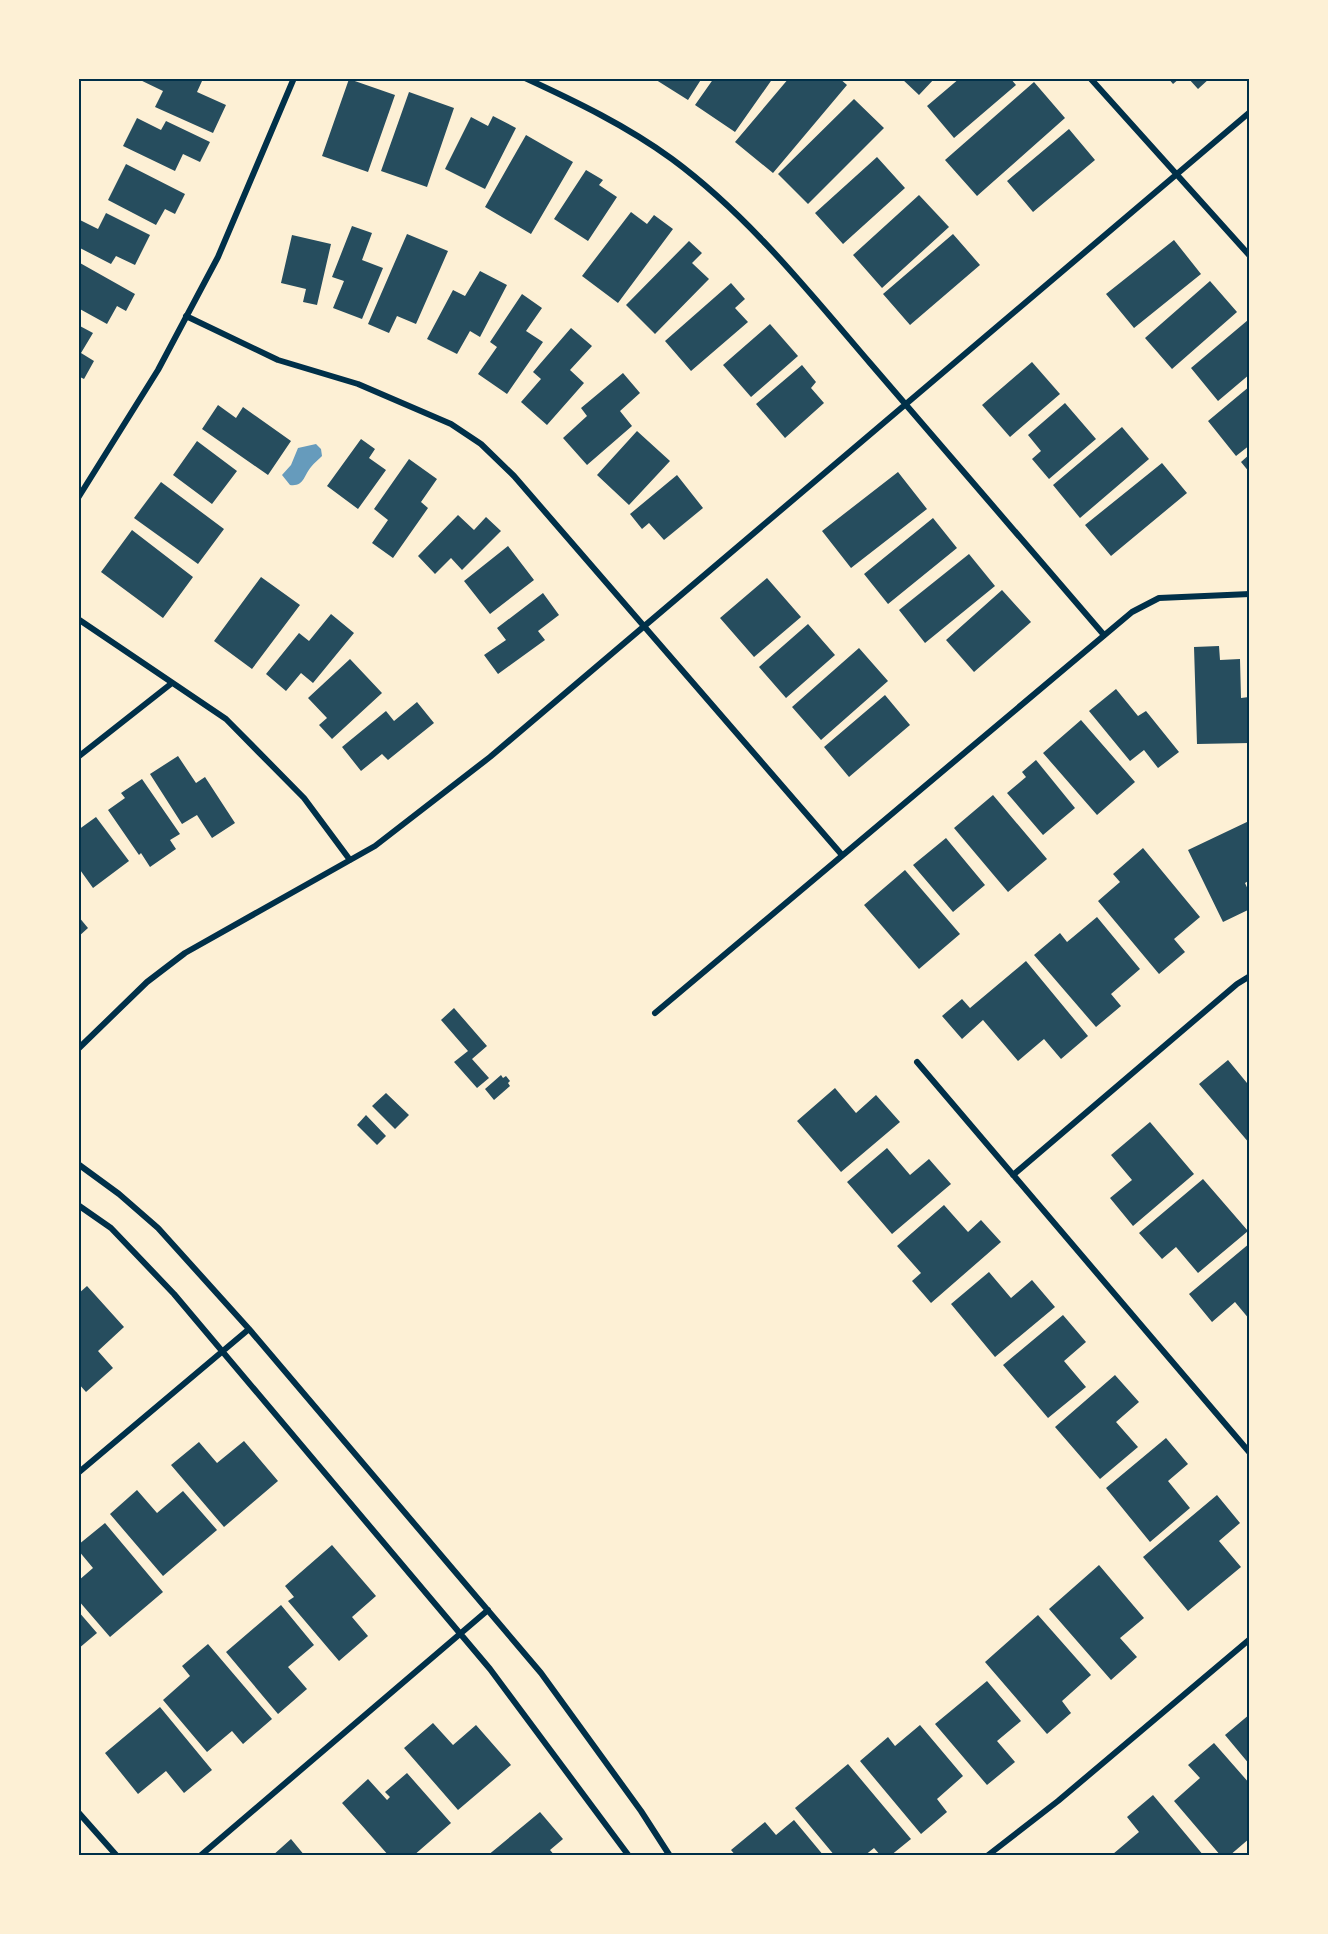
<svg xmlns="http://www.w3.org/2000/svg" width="1328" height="1934" viewBox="0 0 1328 1934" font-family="'Fira Sans',sans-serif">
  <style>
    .water { fill: #669bbc }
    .building { fill: #264d5e }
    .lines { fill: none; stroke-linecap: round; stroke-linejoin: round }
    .minor { stroke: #003049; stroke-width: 6 }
    .neatline { fill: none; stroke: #003049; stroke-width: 2 }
  </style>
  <rect width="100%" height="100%" fill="#fdf0d5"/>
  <path class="water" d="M316,444L321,449L322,456C319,459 314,463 311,467C304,475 304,487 290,485L282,475L291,465L298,448Z"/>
  <path class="building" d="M136,78H195L202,81L197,92L226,105L213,133L155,107L163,91Z
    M653,78H702L688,100Z
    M714,78H773L735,132L695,105Z
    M789,78H839L847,85L773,173L735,142Z
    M901,78H935L919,95Z
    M960,78H1010L1016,85L954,138L927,106Z
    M1168,78H1180L1173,84Z
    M1188,78H1210L1198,89Z
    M349,79L395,95L368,172L322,156Z
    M1034,82L1065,118L977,196L945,160Z
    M409,92L454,108L427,187L381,171Z
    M854,99L884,128L808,204L778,174Z
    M493,116L516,128L485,189L445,169L471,117L488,126Z
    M137,118L161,130L166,121L210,142L200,162L183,154L175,171L123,146Z
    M1069,129L1095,160L1033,212L1007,181Z
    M526,135L573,162L531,234L485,207Z
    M877,157L905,188L843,244L815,213Z
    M126,164L185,194L175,214L165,209L156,225L108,200Z
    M586,170L603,180L599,185L617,197L588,241L554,219Z
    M919,195L949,227L882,288L853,255Z
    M631,212L647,224L654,215L673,229L618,303L582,276Z
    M106,213L150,235L135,265L116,256L111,264L78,247V219L98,229Z
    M352,226L372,233L362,260L383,268L362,319L333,308L344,281L332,277Z
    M407,234L448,251L416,324L397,316L389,333L368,324Z
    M953,234L980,265L910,325L883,294Z
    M292,235L331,244L317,305L303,302L306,289L281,283Z
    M1174,240L1201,274L1134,328L1106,294Z
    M689,241L702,253L692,263L709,279L655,334L626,305Z
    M80,263L135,294L126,311L117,306L107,324L78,308V267Z
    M480,271L507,285L480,337L470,331L457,354L427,339L453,290L465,296Z
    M1210,281L1237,312L1172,369L1145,338Z
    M731,283L745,299L735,308L748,322L691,371L665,341Z
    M522,294L542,308L526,331L543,342L507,394L478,374L497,347L490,342Z
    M1248,320L1250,322V374L1218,401L1191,368Z
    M770,324L798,356L751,397L723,365Z
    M78,325L93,333L81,353L94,361L84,379L78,376Z
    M571,328L592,346L570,370L584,383L547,425L521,402L541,379L533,372Z
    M1032,362L1060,394L1010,437L982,405Z
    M802,365L816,382L811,388L824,403L785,438L756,404Z
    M623,373L640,393L620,411L632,426L587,465L563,438L587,416L581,408Z
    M1250,386V445L1236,456L1208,421Z
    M1065,403L1096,439L1049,479L1032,459L1041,451L1028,435Z
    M218,405L236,418L243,407L291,441L268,475L202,429Z
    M1122,427L1149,459L1080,518L1053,485Z
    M637,431L670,461L629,505L597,475Z
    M361,439L375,449L369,458L386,470L358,509L327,486Z
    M197,441L237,471L212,504L173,475Z
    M1250,454V473L1241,462Z
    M409,459L437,479L421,502L428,508L393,558L372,543L388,520L374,509Z
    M1162,463L1187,493L1111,556L1085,525Z
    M898,472L927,509L851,568L822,531Z
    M677,475L703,508L664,540L649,523L642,529L630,514Z
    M161,482L224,529L198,564L134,518Z
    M458,515L474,530L486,517L501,531L462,570L451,558L435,574L418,556Z
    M933,518L957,548L888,604L864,574Z
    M132,530L193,577L163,618L101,572Z
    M508,546L534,580L490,614L464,581Z
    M969,554L995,586L925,643L899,610Z
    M261,577L300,605L252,669L214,641Z
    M767,578L801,617L754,657L720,618Z
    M1002,590L1031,622L974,672L946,640Z
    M543,593L559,615L538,631L545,640L498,674L484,655L506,640L497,628Z
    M331,614L354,633L313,683L301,673L286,691L266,674L299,633L309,641Z
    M808,624L835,655L786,698L759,667Z
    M1219,646L1220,660L1240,659L1241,698L1249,697L1250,743L1197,744L1194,647Z
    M859,648L888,681L821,740L792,707Z
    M350,659L382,693L332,739L319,725L327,718L308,698Z
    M1116,689L1138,716L1146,711L1179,752L1158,768L1144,750L1130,761L1089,711Z
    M885,695L910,725L849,777L824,747Z
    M417,702L434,723L388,760L382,754L361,771L342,747L386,711L394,721Z
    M1081,720L1135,782L1097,815L1043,753Z
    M178,756L196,783L205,777L235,823L212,838L197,815L182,824L150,774Z
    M1036,760L1075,808L1043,835L1007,793L1026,777L1022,772Z
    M142,779L180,834L170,840L176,849L150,867L141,853L139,855L108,810L125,798L121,793Z
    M993,795L1047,859L1008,892L954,828Z
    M96,817L129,861L93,888L78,867V830Z
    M1249,821L1250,880L1245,883L1250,894V909L1223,922L1188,850Z
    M946,838L985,885L953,912L913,865Z
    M1143,848L1200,917L1174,939L1185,952L1159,974L1098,901L1120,882L1113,874Z
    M905,870L960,934L919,969L864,905Z
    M78,916L88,928L78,937Z
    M1097,917L1140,969L1111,994L1121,1006L1096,1027L1034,955L1060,933L1067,942Z
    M1026,961L1088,1036L1061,1059L1044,1039L1018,1061L983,1020L962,1039L942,1016L962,999L970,1008Z
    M454,1008L487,1046L472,1059L489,1078L477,1088L454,1062L468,1051L441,1020Z
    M1228,1060L1247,1083L1250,1081V1144L1199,1084Z
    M501,1075L503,1078L506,1076L510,1081L508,1083L510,1086L494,1100L485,1089Z
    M835,1088L856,1113L876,1095L900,1122L841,1172L797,1121Z
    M386,1093L409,1115L395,1129L372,1106Z
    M366,1115L386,1136L377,1145L357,1125Z
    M1150,1122L1194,1174L1133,1226L1110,1198L1132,1180L1111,1155Z
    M887,1148L910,1175L929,1159L951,1184L892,1234L847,1182Z
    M1203,1179L1248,1231L1198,1273L1176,1247L1162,1259L1139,1233Z
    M944,1205L968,1232L981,1220L1001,1242L931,1303L912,1281L921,1273L897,1246Z
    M1250,1243V1320L1235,1302L1212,1322L1189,1294Z
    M989,1272L1011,1298L1032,1280L1055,1307L995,1357L951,1304Z
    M87,1286L124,1327L98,1351L113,1368L86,1392L78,1383V1294Z
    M1063,1315L1086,1342L1064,1361L1086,1387L1048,1418L1003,1365Z
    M1115,1375L1139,1402L1116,1422L1138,1447L1100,1479L1055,1427Z
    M1166,1438L1188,1464L1168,1481L1190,1508L1150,1542L1106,1488Z
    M244,1441L278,1481L224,1527L171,1465L199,1442L217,1463Z
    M137,1490L157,1513L183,1491L217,1530L163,1576L110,1514Z
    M1217,1495L1240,1523L1219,1541L1241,1567L1188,1611L1143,1557Z
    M105,1523L163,1592L110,1637L78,1600V1581L93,1568L78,1550V1545Z
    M332,1545L376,1596L352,1617L368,1636L339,1661L288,1601L294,1597L285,1586Z
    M1099,1565L1144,1618L1120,1638L1137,1657L1111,1680L1049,1609Z
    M281,1605L314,1645L288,1667L307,1689L278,1714L226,1652Z
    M78,1611L97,1633L78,1649Z
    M1038,1615L1091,1675L1062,1701L1071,1713L1047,1734L985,1662Z
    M208,1644L272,1719L243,1744L232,1731L207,1752L163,1700L190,1676L182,1666Z
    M987,1681L1021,1721L997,1741L1015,1762L987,1785L935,1724Z
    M160,1707L212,1770L184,1793L166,1771L138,1794L105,1753Z
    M1250,1714V1765L1225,1735Z
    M433,1723L453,1745L476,1725L511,1765L458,1810L404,1748Z
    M920,1725L963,1776L937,1799L947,1812L921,1834L860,1761L888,1737L895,1746Z
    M1214,1743L1250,1784V1838L1229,1856H1221L1174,1801L1200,1778L1188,1765Z
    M848,1764L911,1839L890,1856H881L874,1848L864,1856H835L795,1808Z
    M407,1773L451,1823L413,1856H389L342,1803L368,1779L387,1800L390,1797L385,1792Z
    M1153,1795L1204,1856H1114L1113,1854L1139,1832L1127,1817Z
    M540,1812L563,1839L550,1850L555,1856H487Z
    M794,1820L824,1856H736L731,1850L765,1822L776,1835Z
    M291,1839L305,1856H272Z"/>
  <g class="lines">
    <path class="minor" d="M525,78C575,101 627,126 672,159C748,215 809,292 870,363C948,454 1026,544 1104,635
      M1090,78L1250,256
      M186,316L278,360L358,384L451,424L481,444L514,476L842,855
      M78,498L158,370L218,257L294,78
      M78,619L226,719L304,798L350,860
      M78,757L172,683
      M655,1013L1132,612L1159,598L1250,594
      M78,1049L147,982L185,953L375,846L490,757L1250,112
      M917,1062L1250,1453
      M78,1164L119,1194L158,1228L249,1329L541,1673L641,1811L670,1856
      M1013,1175L1237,984L1250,976
      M78,1205L111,1228L174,1294L490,1669L629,1856
      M78,1473L249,1329
      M78,1812L117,1856
      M200,1856L488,1610
      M987,1856L1058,1801L1250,1639"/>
  </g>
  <rect width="1328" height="1934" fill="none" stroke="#fdf0d5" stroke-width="159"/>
  <rect x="80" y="80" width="1168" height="1774" class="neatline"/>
</svg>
